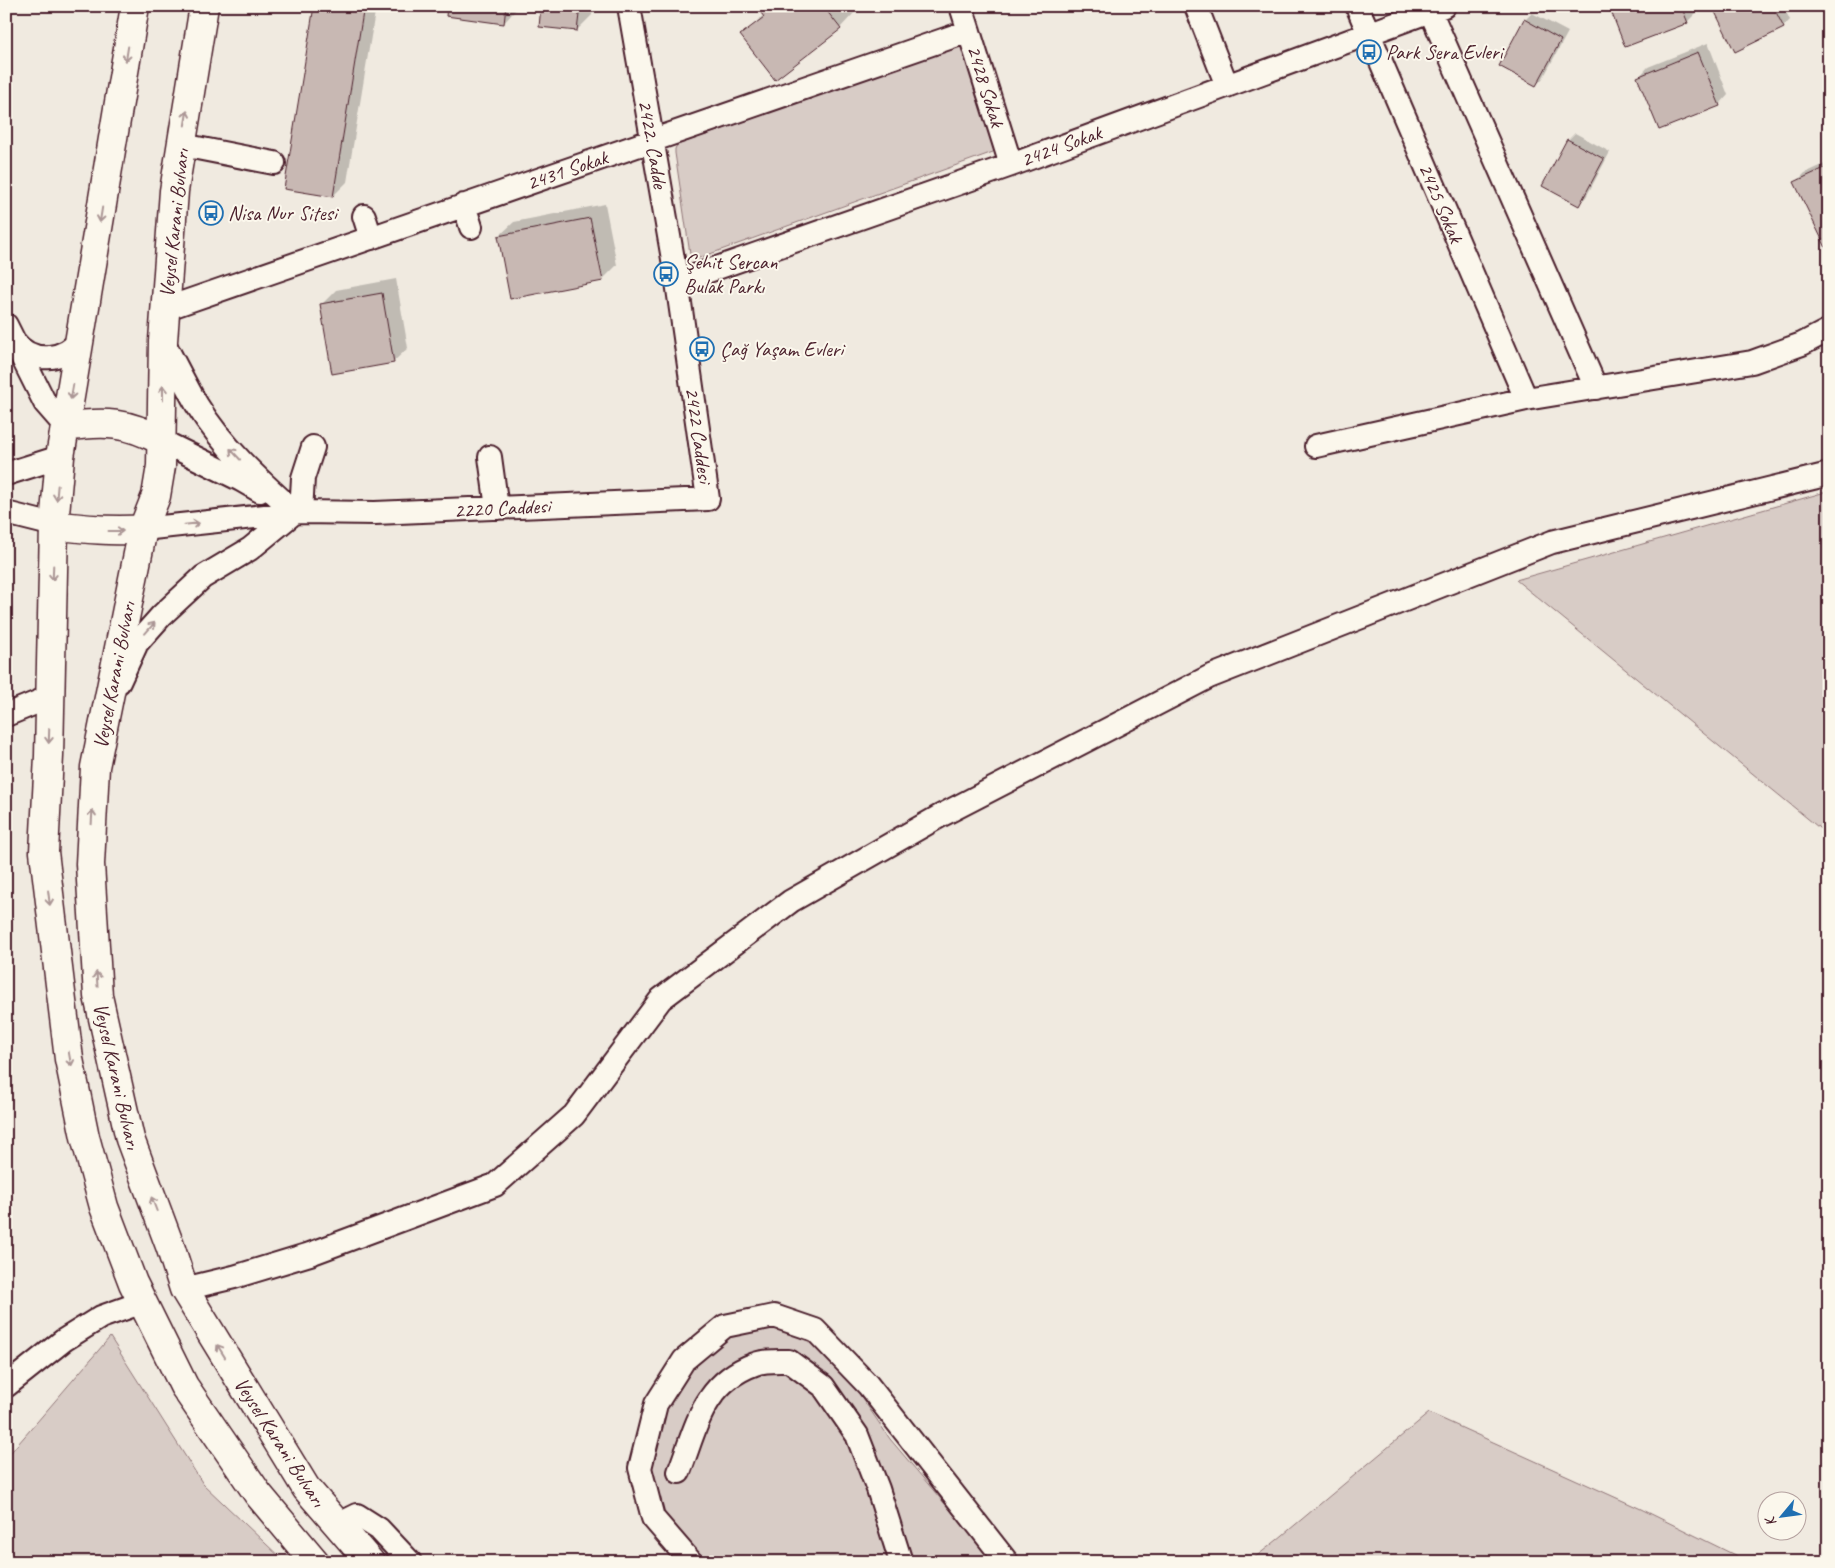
<svg xmlns="http://www.w3.org/2000/svg" width="1835" height="1568" viewBox="0 0 1835 1568" font-family="Caveat,sans-serif">
  <style>
    .green { fill: #d8ccc6; stroke: #917678 }
    .shadow { fill: #0003 }
    .building { fill: #c8b8b3; stroke: #4a1f2b }
    .lines { fill: none; stroke-linecap: round; stroke-linejoin: round }
    .minor-casing { stroke: #4a1f2b; stroke-width: 26 }
    .major-casing { stroke: #4a1f2b; stroke-width: 31 }
    .minor { stroke: #fbf7ec; stroke-width: 22 }
    .major { stroke: #fbf7ec; stroke-width: 28 }
    .oneway { stroke: #ab9695 }
    .labels { text-anchor: middle; stroke-width: 4; stroke-linejoin: round; paint-order: stroke }
    .poi-label { font-size: 21px; fill: #4a1f2b; stroke: #fbf7ec; text-anchor: start }
    .street-label { font-size: 21px; fill: #4a1f2b; stroke: #fbf7ec }
  </style>
  <rect width="100%" height="100%" fill="#f0eae0"/>
  <filter id="ink" filterUnits="userSpaceOnUse"><feTurbulence type="fractalNoise" baseFrequency=".02" numOctaves="2"/><feDisplacementMap in="SourceGraphic" scale="10" xChannelSelector="R" yChannelSelector="G"/><feConvolveMatrix kernelMatrix="1 2 1 2 8 2 1 2 1" color-interpolation-filters="sRGB"/></filter>
  <g filter="url(#ink)">
    <path class="green" d="M962,45L995,150L993,152L696,259L692,257L690,254L675,153V149L677,145Z
      M1829,491V836L1516,580Z
      M759,1324L806,1334L841,1367L890,1439L994,1562H705L693,1553L659,1510L648,1465L661,1408L693,1362L720,1340Z
      M110,1337L203,1484L285,1562H6V1458Z
      M1429,1413L1641,1509L1749,1562H1249L1277,1540Z"/>
    <path class="shadow" d="M315,6H376L347,182L333,196Z
      M449,6H519L504,23Z
      M542,6H593L592,15L577,30Z
      M757,6H849L854,13L840,28L775,78L742,35L764,15Z
      M1611,6H1695L1697,12L1687,22Z
      M1714,6H1783L1790,20L1783,27Z
      M1532,13L1568,32L1543,78L1536,85L1525,20Z
      M1708,43L1728,95L1719,105L1639,77L1648,67Z
      M1575,133L1610,152L1586,197L1579,204L1568,140Z
      M1829,162V251L1796,182L1805,173Z
      M605,204L617,265L602,280L499,236L514,222Z
      M396,279L408,348L393,362L321,305L336,290Z"/>
    <path class="building" d="M314,6H364L333,197L284,189Z
      M447,6H506L504,24L446,16Z
      M541,6H580L577,31L539,27Z
      M756,6H823L841,29L775,80L740,35L764,17Z
      M1609,6H1681L1688,23L1625,47Z
      M1712,6H1773L1784,28L1735,52Z
      M1524,19L1561,40L1536,86L1499,66Z
      M1698,52L1720,106L1659,130L1637,77Z
      M1567,139L1604,159L1579,206L1542,186Z
      M1829,166V254L1794,182Z
      M590,218L603,281L510,299L498,236Z
      M382,293L394,363L332,374L320,304Z"/>
    <g class="lines">
      <g class="minor-casing">
        <path id="minor" d="M961,6L1011,165
          M1196,6L1227,86
          M1357,6L1526,399
          M1428,6L1596,388
          M182,145L274,163
          M464,205L471,227
          M364,216L371,238
          M677,282L1011,165L1444,6
          M165,309L969,31
          M6,325L45,403L66,427
          M14,341C32,365 64,361 81,339
          M163,341C174,362 185,384 197,405C222,446 259,480 295,512
          M162,441L241,480L260,491
          M1316,446L1526,399L1752,362L1802,344L1829,330
          M490,457L497,508
          M6,474L60,457
          M301,512L303,478L313,447
          M6,513L54,525
          M143,529L301,512L375,513L708,499L677,282L629,6
          M119,682L137,643L162,615L203,577L250,549L295,512
          M6,715L50,697
          M184,1289L234,1277L310,1254L495,1185L574,1115L661,999L791,901L940,816L1209,677L1552,542L1829,474
          M6,1386L64,1340L101,1317L143,1302
          M679,1472C697,1426 703,1383 755,1364C765,1360 779,1361 789,1361L823,1386L857,1435L878,1489L901,1562
          M337,1525L357,1515L379,1529L410,1562
          M691,1562L653,1518L640,1468L656,1404L684,1360L725,1326L774,1316L815,1330L868,1385L1007,1562"/>
      </g>
      <g class="major-casing">
        <path id="major" d="M135,6L60,457L54,525L49,756L44,852L69,1059L85,1137L104,1207L133,1283L184,1386L258,1494L315,1562
          M204,6L174,191L163,341L161,466L156,496L143,529L95,767L90,864L98,996L130,1139L170,1246L184,1289L306,1488L370,1562
          M66,427C104,421 127,422 162,441
          M54,525C84,529 113,532 143,529"/>
      </g>
      <use href="#minor" class="minor"/>
      <use href="#major" class="major"/>
    </g>
    <defs><path id="oneway-shaft" d="M-6 0H5M1.5-3L5.5 0L1.5 3" fill="none" stroke-width="1.6" stroke-linecap="round" stroke-linejoin="round" transform="scale(1.25)"/></defs>
    <g class="oneway">
      <use href="#oneway-shaft" transform="translate(127 54) rotate(99)"/>
      <use href="#oneway-shaft" transform="translate(186 118) rotate(-81)"/>
      <use href="#oneway-shaft" transform="translate(101 215) rotate(99)"/>
      <use href="#oneway-shaft" transform="translate(72 392) rotate(100)"/>
      <use href="#oneway-shaft" transform="translate(163 393) rotate(-90)"/>
      <use href="#oneway-shaft" transform="translate(235 454) rotate(-133)"/>
      <use href="#oneway-shaft" transform="translate(57 493) rotate(95)"/>
      <use href="#oneway-shaft" transform="translate(192 524) rotate(-6)"/>
      <use href="#oneway-shaft" transform="translate(116 531)"/>
      <use href="#oneway-shaft" transform="translate(53 573) rotate(92)"/>
      <use href="#oneway-shaft" transform="translate(150 628) rotate(-49)"/>
      <use href="#oneway-shaft" transform="translate(49 736) rotate(92)"/>
      <use href="#oneway-shaft" transform="translate(92 817) rotate(-87)"/>
      <use href="#oneway-shaft" transform="translate(49 898) rotate(83)"/>
      <use href="#oneway-shaft" transform="translate(97 979) rotate(-94)"/>
      <use href="#oneway-shaft" transform="translate(70 1059) rotate(80)"/>
      <use href="#oneway-shaft" transform="translate(154 1204) rotate(-111)"/>
      <use href="#oneway-shaft" transform="translate(221 1351) rotate(-122)"/>
    </g>
  </g>
  <defs>
    <g id="bus-ring" transform="scale(1.25)"><circle r="9.5" fill="#fbf7ec" stroke="#1f6fb2" stroke-width="1.5"/><path d="M-5-6H5V4H4V6H2V4H-2V6H-4V4H-5ZM-3.5-4V0h7V-4ZM-3.5 1.2v1.5H-2V1.2ZM2 1.2v1.5H3.5V1.2Z" fill="#1f6fb2"/></g>
  </defs>
  <g fill-rule="evenodd">
    <use href="#bus-ring" x="1369" y="52"/>
    <use href="#bus-ring" x="211" y="213"/>
    <use href="#bus-ring" x="666" y="274"/>
    <use href="#bus-ring" x="702" y="349"/>
  </g>
  <g class="labels">
    <g class="poi-label">
      <text x="1386" y="59">Park Sera Evleri</text>
      <text x="228" y="220">Nisa Nur Sitesi</text>
      <text x="684" y="269">Şehit Sercan<tspan x="684" dy="24">Bulak Parkı</tspan></text>
      <text x="720" y="356">Çağ Yaşam Evleri</text>
    </g>
    <g class="street-label">
      <text transform="translate(986 86) rotate(73)" y="7">2428 Sokak</text>
      <text transform="translate(653 144) rotate(80)" y="7">2422. Cadde</text>
      <text transform="translate(1061 146) rotate(-20)" y="7">2424 Sokak</text>
      <text transform="translate(567 170) rotate(-19)" y="7">2431 Sokak</text>
      <text transform="translate(1441 203) rotate(67)" y="7">2425 Sokak</text>
      <text transform="translate(174 223) rotate(-84)" y="7">Veysel Karani Bulvarı</text>
      <text transform="translate(699 435) rotate(82)" y="7">2422 Caddesi</text>
      <text transform="translate(502 508) rotate(-3)" y="7">2220 Caddesi</text>
      <text transform="translate(114 675) rotate(-79)" y="7">Veysel Karani Bulvarı</text>
      <text transform="translate(117 1076) rotate(77)" y="7">Veysel Karani Bulvarı</text>
      <text transform="translate(280 1442) rotate(57)" y="7">Veysel Karani Bulvarı</text>
    </g>
  </g>
  <rect width="1835" height="1568" fill="none" stroke="#fbf7ec" stroke-width="25"/>
  <rect x="12" y="12" width="1810" height="1543" fill="none" stroke="#4a1f2b" stroke-width="2" filter="url(#ink)"/>
  <g transform="translate(1782 1516) rotate(241)"><circle r="24" fill="#fbf7ec" stroke="#b4a19f"/>
  <path d="M0-4L9 19L0 12L-9 19Z" fill="#1f6fb2"/>
  <text y="-8" font-size="14" font-weight="bold" text-anchor="middle" fill="#4a1f2b">K</text>
  </g>
</svg>
